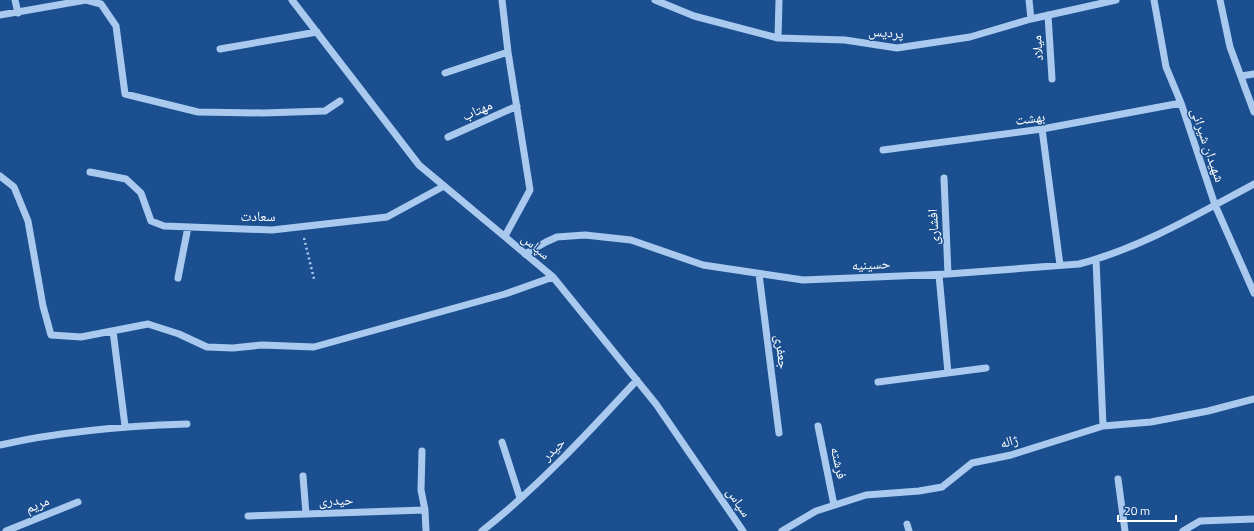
<svg xmlns="http://www.w3.org/2000/svg" width="1254" height="531" viewBox="0 0 1254 531" font-family="'Titillium Web','Noto Naskh Arabic',sans-serif">
  <style>
    .lines { fill: none; stroke-linecap: round; stroke-linejoin: round }
    .path { stroke: #a9c9ee; stroke-width: 2.5; stroke-dasharray: 2 3; stroke-linecap: butt }
    .minor { stroke: #a9c9ee; stroke-width: 7 }
    .labels { text-anchor: middle; stroke-width: 3; stroke-linejoin: round; paint-order: stroke }
    .street-label { font-size: 14px; fill: #fff; stroke: #1b4f8f }
  </style>
  <rect width="100%" height="100%" fill="#1b4f8f"/>
  <g class="lines">
    <path class="path" d="M304,238L314,279"/>
    <path class="minor" d="M15,0L18,13
      M292,0L419,165L553,277L656,404L743,531
      M502,0L508,52L530,190L505,236
      M655,0L694,16L778,38L845,40L897,48L970,37L1031,19L1116,0
      M1029,0L1031,19
      M1154,0L1166,67L1181,103L1215,205L1254,293
      M1220,0L1230,47L1254,112
      M0,15L86,0L101,4L116,26L125,94L198,112L263,113L325,111L340,101
      M1048,15L1052,79
      M778,38L779,0
      M220,49L317,32
      M445,73L508,52
      M1241,76L1254,74
      M1042,129L1060,265
      M448,137L517,106
      M883,150L1042,129L1181,103
      M90,172L126,179L141,193L151,221L164,226L272,230L387,217L444,186
      M0,176L14,187L28,221L43,306L51,335L81,337L148,324L179,334L207,347L233,348L262,345L314,347L505,294L553,277
      M944,178L948,274
      M525,254L546,242L557,237L585,235L631,240L703,265L803,280L948,274L1079,264C1141,248 1198,214 1254,184
      M1096,259L1103,426
      M759,274L779,433
      M939,275L948,373
      M178,278L188,227
      M113,331L125,426
      M878,382L986,368
      M818,426L834,505
      M502,442L520,498
      M0,445C62,431 124,426 187,424
      M422,451L421,490L425,510L426,531
      M303,476L306,514
      M1118,479L1125,531
      M248,516L425,510
      M907,524L909,531
      M6,531L78,502
      M482,531C538,487 588,433 637,380
      M782,531L816,511L866,495L919,491L942,487L972,463L1011,455L1103,426L1151,422L1208,411L1254,399
      M1183,531L1200,521L1254,519"/>
  </g>
  <g class="labels">
    <g class="street-label">
      <text transform="translate(886 32) rotate(4)" y="5">پردیس</text>
      <text transform="translate(1037 48) rotate(-94)" y="5">میلاد</text>
      <text transform="translate(477 110) rotate(-24)" y="5">مهتاب</text>
      <text transform="translate(1030 118) rotate(-8)" y="5">بهشت</text>
      <text transform="translate(1208 145) rotate(71)" y="5">شهیدان شیرانی</text>
      <text x="258" y="221">سعادت</text>
      <text transform="translate(933 227) rotate(-93)" y="5">افشاری</text>
      <text transform="translate(536 246) rotate(40)" y="5">سپاس</text>
      <text transform="translate(871 264) rotate(-3)" y="5">حسینیه</text>
      <text transform="translate(782 352) rotate(83)" y="5">جعفری</text>
      <text transform="translate(1009 441) rotate(-15)" y="5">ژاله</text>
      <text transform="translate(553 449) rotate(-44)" y="5">حیدر</text>
      <text transform="translate(839 463) rotate(78)" y="5">فرشته</text>
      <text transform="translate(336 500) rotate(-2)" y="5">حیدری</text>
      <text transform="translate(739 502) rotate(56)" y="5">سپاس</text>
      <text transform="translate(37 504) rotate(-22)" y="5">مریم</text>
    </g>
  </g>
  <path d="M1118 515v6h58v-6" fill="none" stroke="#ffffff" stroke-width="2"/>
  <text x="1124" y="515" font-size="12" fill="#ffffff" stroke="#1b4f8f" stroke-width="3" paint-order="stroke">20 m</text>
</svg>
